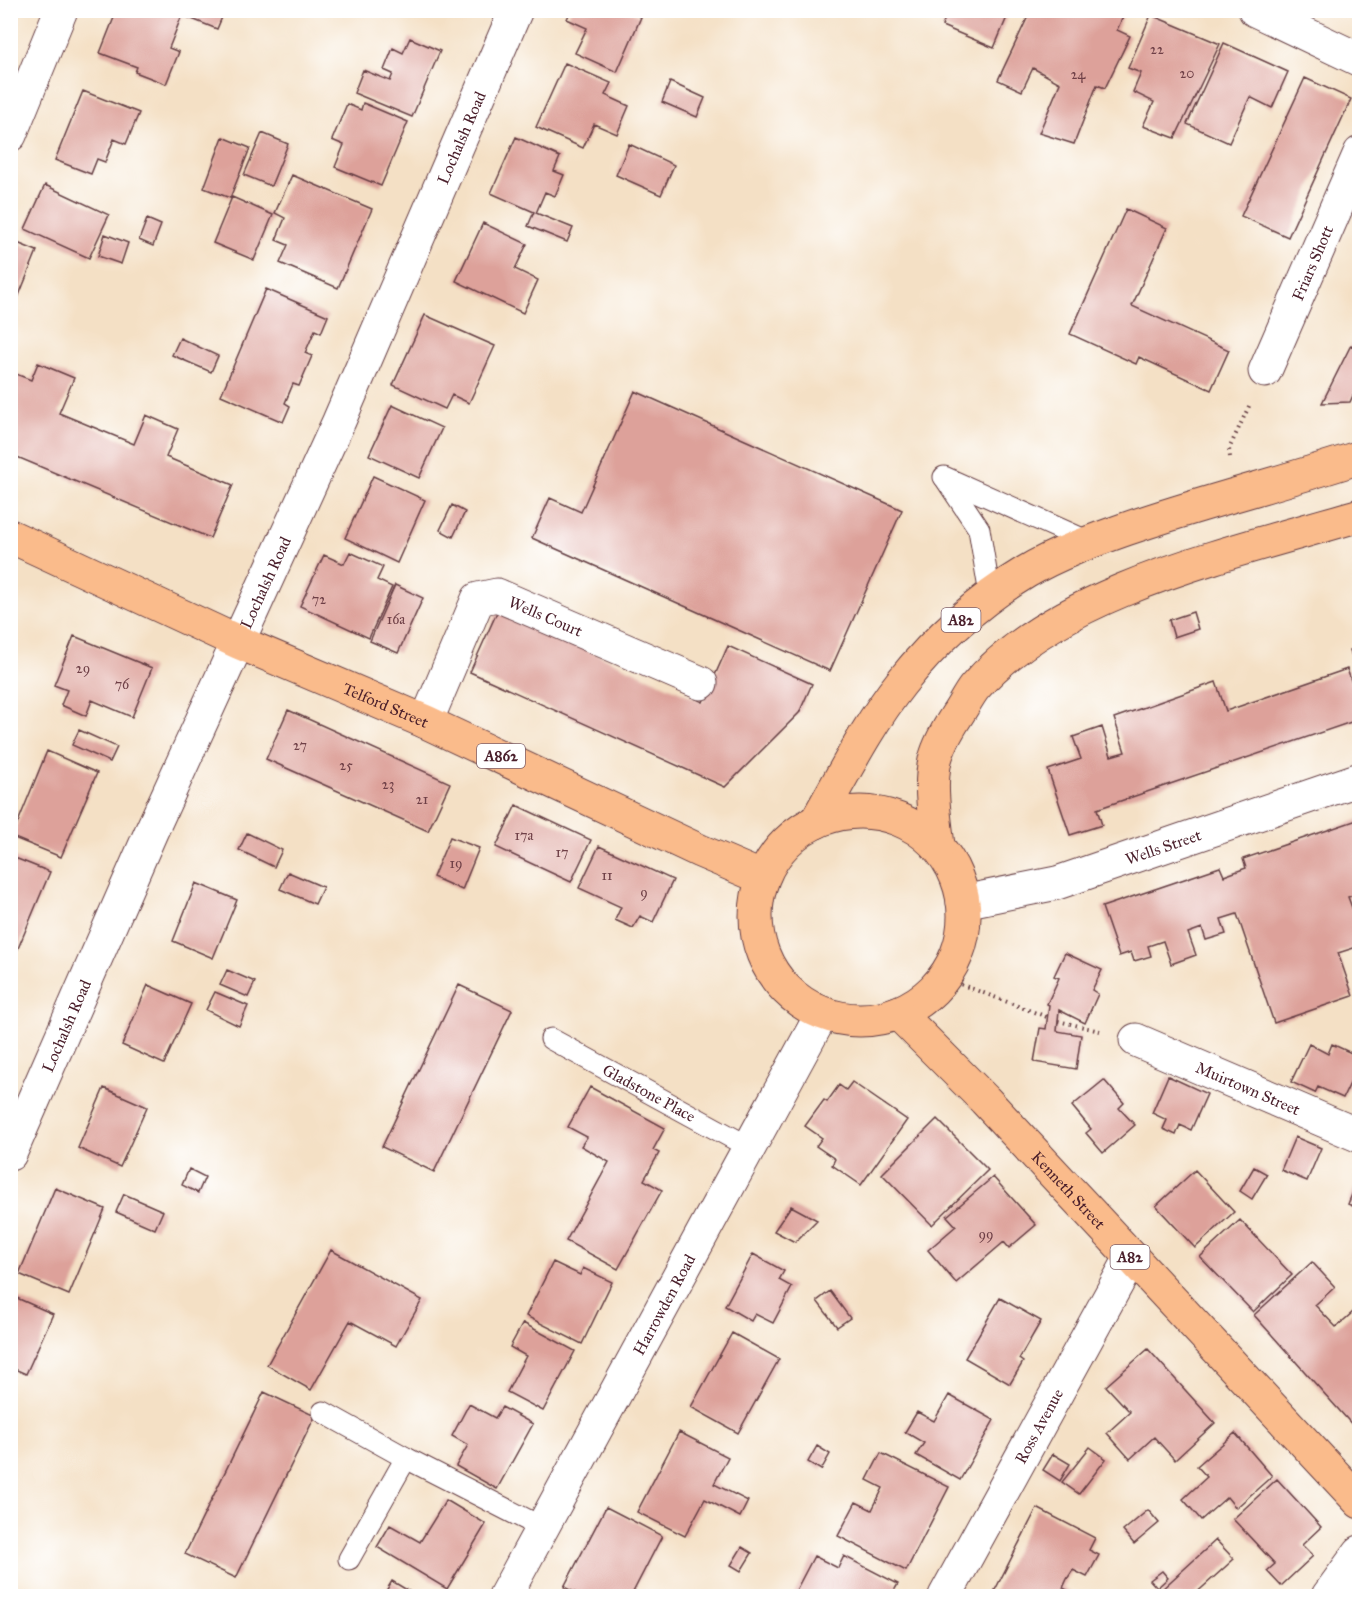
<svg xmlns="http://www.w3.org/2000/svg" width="1370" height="1607" viewBox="0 0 1370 1607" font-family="'IM FELL Great Primer',serif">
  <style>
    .building { fill: #dda19a }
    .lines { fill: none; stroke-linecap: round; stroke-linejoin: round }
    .service-casing { stroke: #643c42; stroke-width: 23 }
    .minor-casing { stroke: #643c42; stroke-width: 35 }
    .primary-casing { stroke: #643c42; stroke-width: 35 }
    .trunk-casing { stroke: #643c42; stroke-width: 35 }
    .path { stroke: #643c42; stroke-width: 4; stroke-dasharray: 1.5 4.5; stroke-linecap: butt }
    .service { stroke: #fff; stroke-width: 21 }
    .minor { stroke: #fff; stroke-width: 33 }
    .primary { stroke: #fabb8b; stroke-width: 33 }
    .trunk { stroke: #fabb8b; stroke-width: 33 }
    .labels { text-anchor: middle; stroke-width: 4.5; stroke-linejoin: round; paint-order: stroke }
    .number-label { font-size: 14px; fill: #6f4047 }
    .shield { fill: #fff; stroke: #80626b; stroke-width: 1.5 }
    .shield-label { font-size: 15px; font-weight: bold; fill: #4a1f2b }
    .street-label { font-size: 16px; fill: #4a1f2b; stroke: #fff }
  </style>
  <rect width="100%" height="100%" fill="#fff"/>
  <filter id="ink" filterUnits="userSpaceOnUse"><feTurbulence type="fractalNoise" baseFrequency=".0167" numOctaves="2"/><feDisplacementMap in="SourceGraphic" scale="12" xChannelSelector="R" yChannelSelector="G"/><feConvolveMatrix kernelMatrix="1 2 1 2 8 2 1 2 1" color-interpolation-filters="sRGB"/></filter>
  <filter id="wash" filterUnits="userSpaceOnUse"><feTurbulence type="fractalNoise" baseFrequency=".008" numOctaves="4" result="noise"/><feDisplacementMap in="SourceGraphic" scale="24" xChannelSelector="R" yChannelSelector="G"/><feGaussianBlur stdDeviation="1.35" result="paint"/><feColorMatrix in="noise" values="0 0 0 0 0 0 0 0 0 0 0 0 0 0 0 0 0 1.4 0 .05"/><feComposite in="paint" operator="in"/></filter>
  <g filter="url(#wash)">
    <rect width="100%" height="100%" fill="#f4e0c5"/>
    <g id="blocks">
      <path class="building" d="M117,10H225L217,29L182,15L169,48L179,52L166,84L135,72L137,67L100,53Z
        M571,10H627L641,17L617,72L575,53L587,28L567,19Z
        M948,10H1010L994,48L942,26Z
        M1031,10H1126L1117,30L1130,36L1105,88L1097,85L1074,144L1039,133L1060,83L1033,68L1022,91L998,80Z
        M1151,15L1220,44L1175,138L1143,126L1154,102L1133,92L1141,73L1128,68Z
        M410,38L440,51L412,117L354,93L363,70L390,81L393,74L384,70L393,48L403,53Z
        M1224,43L1288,72L1272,108L1250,97L1229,143L1187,124Z
        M565,63L611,83L605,95L629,106L617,134L594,124L583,148L536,127Z
        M1305,78L1351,99L1288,237L1241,216Z
        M670,82L705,98L697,117L662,102Z
        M83,91L139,113L126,144L114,139L105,162L97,159L91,174L55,160Z
        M363,103L408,122L381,186L335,167L344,145L332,140L347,104L361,110Z
        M262,133L288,144L271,186L244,175Z
        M223,137L250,148L230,198L204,188Z
        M516,137L560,157L554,171L564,175L555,196L545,192L536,213L573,228L567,242L528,226L534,212L491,193Z
        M629,144L674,165L661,195L616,175Z
        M292,175L372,209L338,288L280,263L288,245L276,240L285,218L275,213Z
        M45,185L109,215L89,258L25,229Z
        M232,197L273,215L254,260L213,243Z
        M1126,209L1167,228L1132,306L1229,350L1211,390L1139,357L1136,364L1070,334Z
        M147,219L161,225L153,246L139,240Z
        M483,223L527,244L515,269L538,280L523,313L456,281Z
        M105,234L128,243L121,264L98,256Z
        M10,240L37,251L11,315H10Z
        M266,289L328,316L321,333L315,330L305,353L312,356L299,386L293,384L285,403L290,406L283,422L221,395Z
        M425,315L495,346L469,403L452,395L445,409L393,385Z
        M180,338L218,356L211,372L172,355Z
        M1351,345L1360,349V388L1357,387L1350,402L1322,403Z
        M38,363L74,378L59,413L134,444L146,415L178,429L166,457L233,485L210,538L10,454V386L16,374L31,380Z
        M635,391L902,510L830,671L532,538L550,498L581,512Z
        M392,405L442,428L419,478L369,455Z
        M373,476L425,500L397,563L345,538Z
        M452,505L465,512L453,537L440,530Z
        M350,552L383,567L377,580L392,587L369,638L300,606L324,555L344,564Z
        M395,585L423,598L398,653L370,641Z
        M498,610L703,702L728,646L812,684L799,713L725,787L470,672Z
        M1193,612L1198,629L1174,637L1169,620Z
        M74,636L152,668L132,717L92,700L86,716L61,705L67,690L54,685Z
        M1360,647V678H1359L1350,650Z
        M1347,669L1360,706V719L1097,809L1102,825L1070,835L1048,770L1081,759L1073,737L1102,727L1111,756L1125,752L1114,718L1216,682L1226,711Z
        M288,710L450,783L428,831L266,759Z
        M79,730L117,747L110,762L72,745Z
        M47,751L97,773L61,857L12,837Z
        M516,805L591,840L571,882L496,847Z
        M1360,819V893L1348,897L1360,929V946L1338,953L1353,996L1274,1023L1237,914L1221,919L1226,934L1206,940L1202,928L1188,933L1196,955L1171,964L1163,941L1148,946L1151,956L1134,961L1131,952L1119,956L1102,907L1220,867L1224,876L1246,868L1243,859Z
        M247,833L282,850L274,867L239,850Z
        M450,837L479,848L462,890L433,877Z
        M599,846L673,880L653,922L640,916L633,928L615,920L621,907L579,888Z
        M10,856L50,872L14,958L10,956Z
        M288,872L323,887L315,904L280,889Z
        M196,883L237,900L213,958L173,941Z
        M1065,953L1102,970L1092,990L1098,994L1085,1023L1059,1010L1057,1031L1081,1035L1076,1069L1034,1062L1040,1028L1046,1029L1049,1005L1047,1004L1059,978L1054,976Z
        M227,970L255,982L248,997L220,985Z
        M148,985L191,1004L164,1064L122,1045Z
        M459,985L512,1010L434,1172L382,1147Z
        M215,992L248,1006L239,1026L206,1010Z
        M1309,1044L1328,1054L1332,1044L1360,1057V1075L1355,1073L1343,1098L1318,1087L1315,1093L1291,1082Z
        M1168,1076L1207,1094L1191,1130L1180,1125L1176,1135L1163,1129L1167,1120L1152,1113Z
        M1104,1080L1124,1103L1119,1108L1135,1125L1103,1153L1086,1133L1091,1129L1072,1106Z
        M852,1082L907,1120L861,1185L832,1165L835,1159L816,1146L822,1138L805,1126L824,1100L827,1102L839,1085L846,1090Z
        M590,1087L665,1128L653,1150L659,1153L644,1180L662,1190L618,1269L566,1241L609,1162L581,1146L587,1137L568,1127Z
        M104,1088L147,1107L120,1167L78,1148Z
        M937,1119L988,1170L932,1225L882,1174Z
        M1295,1137L1321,1148L1307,1181L1281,1170Z
        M1254,1167L1267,1174L1252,1199L1240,1191Z
        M189,1169L205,1177L198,1193L182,1185Z
        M1195,1170L1234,1212L1195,1248L1156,1206Z
        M1360,1175V1209L1348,1204Z
        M993,1177L1036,1225L1009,1248L1004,1242L956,1283L928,1250L956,1226L947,1216Z
        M55,1188L105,1209L69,1295L19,1274Z
        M124,1194L163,1211L155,1229L116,1212Z
        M791,1206L817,1220L795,1242L774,1231Z
        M1240,1220L1292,1275L1253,1312L1200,1257Z
        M331,1250L422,1300L396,1346L350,1321L311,1390L267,1365Z
        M753,1254L784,1271L779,1280L792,1287L773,1323L755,1314L751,1321L725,1306Z
        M553,1262L580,1275L583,1268L612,1282L582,1344L526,1316Z
        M1312,1262L1335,1287L1315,1305L1336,1327L1360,1306V1426L1356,1429L1254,1315Z
        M830,1291L850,1318L837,1327L817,1301Z
        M10,1295L53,1314L26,1374L10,1367Z
        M1000,1298L1041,1321L1019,1359L1023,1362L1010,1384L965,1358Z
        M523,1323L575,1351L543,1411L507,1392L526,1356L510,1347Z
        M732,1333L779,1359L738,1433L691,1407Z
        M1148,1349L1215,1423L1175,1460L1154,1437L1130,1459L1107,1433L1130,1412L1106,1386Z
        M264,1392L315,1416L236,1578L185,1554Z
        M949,1395L994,1420L960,1480L916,1455L924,1443L905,1432L917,1412L934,1421Z
        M469,1404L495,1418L502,1407L533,1424L497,1489L456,1466L468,1445L452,1436Z
        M679,1432L728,1457L714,1484L748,1501L740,1517L705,1499L685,1536L637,1512Z
        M1235,1433L1272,1476L1236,1508L1227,1497L1201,1520L1183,1499L1207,1477L1197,1466Z
        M817,1446L830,1454L821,1470L808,1462Z
        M1090,1447L1106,1459L1079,1494L1062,1482Z
        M881,1453L949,1487L906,1571L838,1536L856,1502L872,1510L883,1488L867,1480Z
        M1053,1454L1070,1464L1060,1481L1043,1470Z
        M1277,1479L1321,1527L1302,1545L1313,1556L1281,1586L1267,1571L1275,1564L1233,1519Z
        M446,1500L486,1524L447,1589L377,1547L390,1525L420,1542Z
        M606,1507L662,1536L631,1596H582L564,1587Z
        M1037,1508L1095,1538L1089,1550L1099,1555L1087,1577L1073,1570L1067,1579L1063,1588L1077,1595L1076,1596H992Z
        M1148,1510L1159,1523L1134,1544L1123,1531Z
        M1216,1540L1234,1559L1193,1596H1164L1160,1591Z
        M742,1547L752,1553L741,1571L731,1565Z
        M814,1556L838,1568L844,1556L898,1584L891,1596H793Z
        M1162,1571L1168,1578L1157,1588L1150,1580Z
        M392,1581L417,1596H383Z"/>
    </g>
  </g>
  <g filter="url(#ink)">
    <use href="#blocks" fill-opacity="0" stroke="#643c42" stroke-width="1.5"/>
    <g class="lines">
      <g class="service-casing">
        <g id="service">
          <path d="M944,477L1089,542"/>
          <path d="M945,478L979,529L990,595"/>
          <path id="s1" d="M551,1039L749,1147"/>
          <path d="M323,1412L406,1458L543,1528"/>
          <path d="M349,1559L406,1458"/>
        </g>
      </g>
      <g class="minor-casing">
        <g id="minor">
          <path d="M1255,10L1360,60"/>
          <path d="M10,135L61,10"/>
          <path id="s2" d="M1265,371L1360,153"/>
          <path id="s3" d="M426,722L478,599L497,595L701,683"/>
          <path id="s4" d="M963,902L1057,883L1360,779"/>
          <path id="s5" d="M1136,1040L1360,1136"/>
          <path id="s6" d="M10,1154L151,832L339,421L516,10"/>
          <path id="s7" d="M505,1596L822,1014"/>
          <path id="s8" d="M945,1596L1131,1258"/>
          <path d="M1328,1596L1360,1552"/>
        </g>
      </g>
      <g class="primary-casing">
        <g id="primary">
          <path id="s9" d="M10,536L238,642L426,722L700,851L761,877"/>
        </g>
      </g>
      <g class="trunk-casing">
        <g id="trunk">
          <circle cx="860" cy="916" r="104"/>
          <path d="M816,822C843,775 867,726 901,683C936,639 978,601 1026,572C1056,554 1092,541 1126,529C1203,502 1282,483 1360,457"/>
          <path d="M938,846C935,818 929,788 935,760C939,744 948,729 957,715C963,706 968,696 974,688C1058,589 1240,551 1360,515"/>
          <path id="s10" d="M898,1013L985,1100L1360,1502"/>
        </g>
      </g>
      <path class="path" d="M1230,457L1229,449L1250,404
        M944,978L1047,1017
        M1058,1021L1100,1031"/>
      <use href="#service" class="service"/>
      <use href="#minor" class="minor"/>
      <use href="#primary" class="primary"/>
      <use href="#trunk" class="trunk"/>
    </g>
  </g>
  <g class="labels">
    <g class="number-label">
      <text x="1157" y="54">22</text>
      <text x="1187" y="78">20</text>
      <text x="1078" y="79">24</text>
      <text x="319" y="604">72</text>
      <text x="396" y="624">16a</text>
      <text x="83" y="673">29</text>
      <text x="122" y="689">76</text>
      <text x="300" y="750">27</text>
      <text x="346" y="770">25</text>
      <text x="388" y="789">23</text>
      <text x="422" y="804">21</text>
      <text x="524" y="840">17a</text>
      <text x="562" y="857">17</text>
      <text x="456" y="868">19</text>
      <text x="607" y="880">11</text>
      <text x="644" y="897">9</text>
      <text x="986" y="1239">99</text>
    </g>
    <g class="shield">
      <rect x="941.5" y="608" width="39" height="24" rx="4.5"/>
      <rect x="477" y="744" width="48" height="24" rx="4.5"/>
      <rect x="1110.5" y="1245" width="39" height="24" rx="4.5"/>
    </g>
    <g class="shield-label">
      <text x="961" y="625">A82</text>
      <text x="501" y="761">A862</text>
      <text x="1130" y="1262">A82</text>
    </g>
    <g class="street-label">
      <text dy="6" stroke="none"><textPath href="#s6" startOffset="1112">Lochalsh Road</textPath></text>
      <text dy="6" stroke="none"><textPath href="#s2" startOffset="118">Friars Shott</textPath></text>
      <text dy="6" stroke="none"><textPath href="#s6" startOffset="626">Lochalsh Road</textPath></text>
      <text dy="6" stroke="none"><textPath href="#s3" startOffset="206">Wells Court</textPath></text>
      <text dy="6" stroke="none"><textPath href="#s9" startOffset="412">Telford Street</textPath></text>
      <text dy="6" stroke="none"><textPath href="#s4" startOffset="208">Wells Street</textPath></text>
      <text dy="6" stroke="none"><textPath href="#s6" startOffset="140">Lochalsh Road</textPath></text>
      <text dy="6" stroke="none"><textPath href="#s5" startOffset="122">Muirtown Street</textPath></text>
      <text dy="6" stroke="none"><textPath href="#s1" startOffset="112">Gladstone Place</textPath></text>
      <text dy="6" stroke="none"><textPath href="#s10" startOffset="246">Kenneth Street</textPath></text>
      <text dy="6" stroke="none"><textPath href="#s7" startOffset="332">Harrowden Road</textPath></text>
      <text dy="6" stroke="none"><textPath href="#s8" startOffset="194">Ross Avenue</textPath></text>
    </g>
  </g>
  <rect width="1370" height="1607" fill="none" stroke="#fff" stroke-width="36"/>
</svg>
